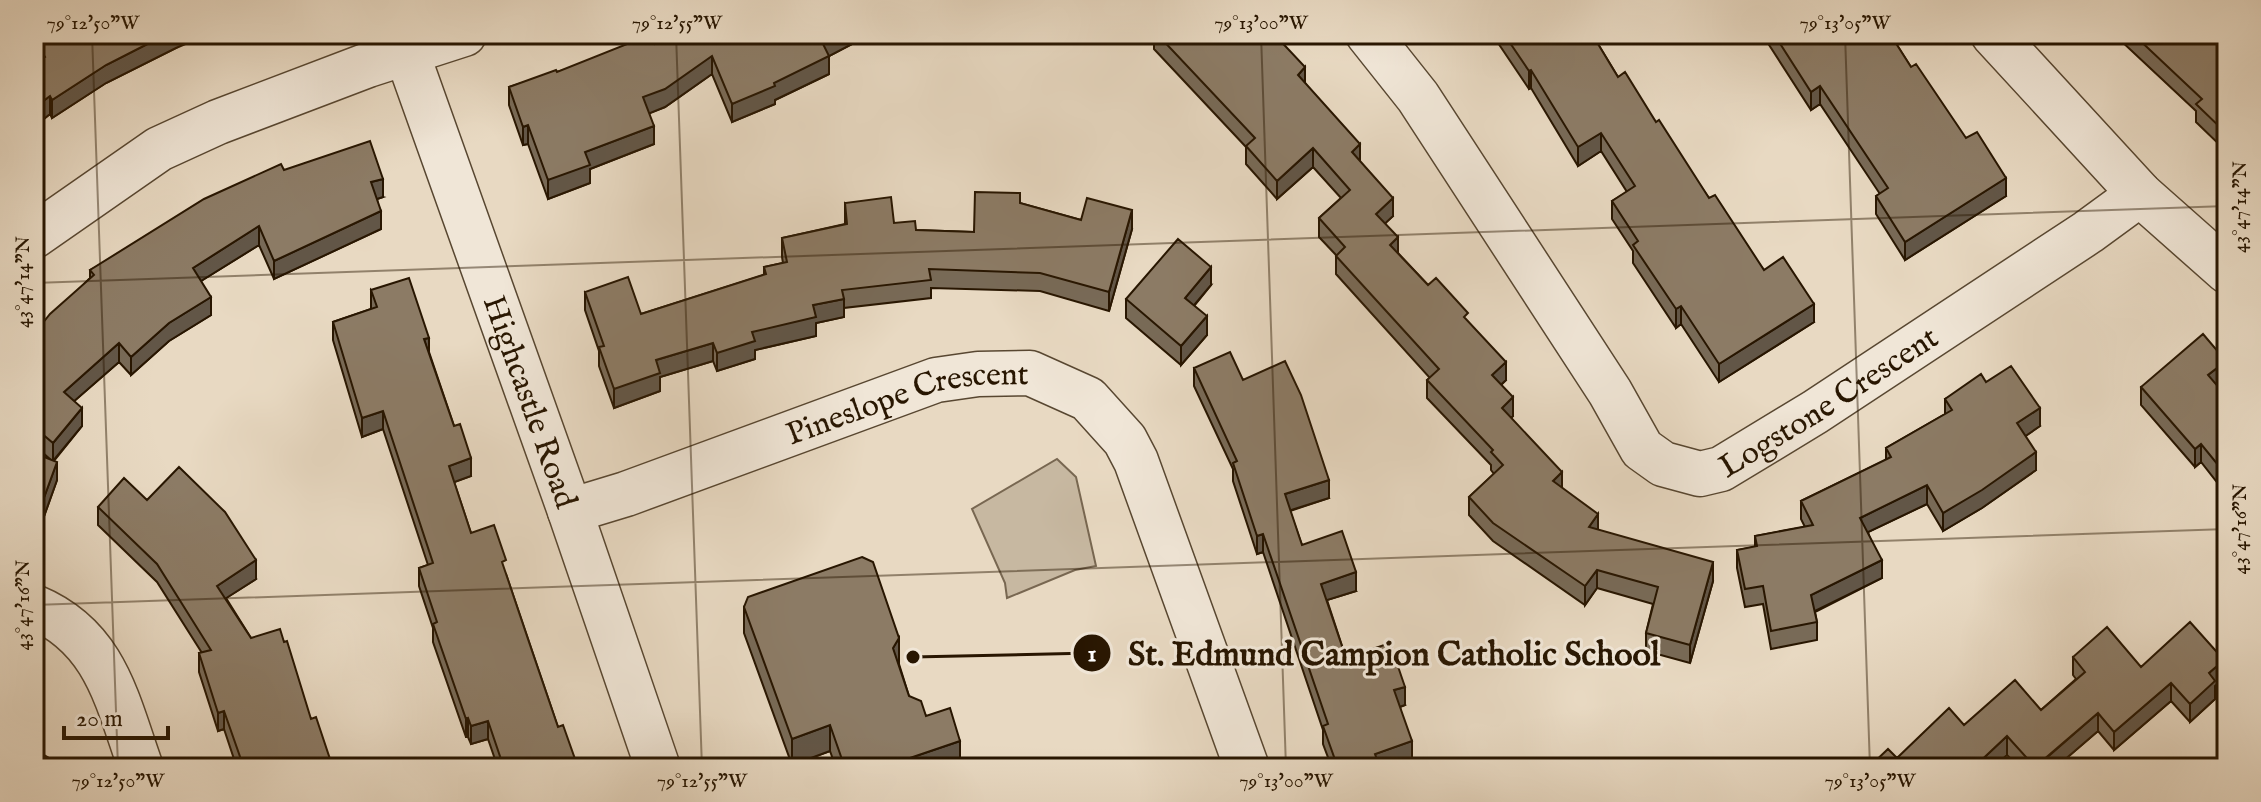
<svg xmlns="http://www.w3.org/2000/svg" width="2261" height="802" viewBox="0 0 2261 802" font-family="'IM FELL English',serif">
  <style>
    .green { fill: #c7b8a1; stroke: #786751; stroke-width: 2 }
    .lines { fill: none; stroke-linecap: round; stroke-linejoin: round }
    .minor-casing { stroke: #584731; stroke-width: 47 }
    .minor { stroke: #f0e6d7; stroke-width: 44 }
    .wall { fill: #786a57; stroke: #281601; stroke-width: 2 }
    .shaded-wall { fill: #625647; stroke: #281601; stroke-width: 2 }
    .building { fill: #8c7b65; stroke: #281601; stroke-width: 2 }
    .ticks { fill: none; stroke: #281601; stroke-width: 2; stroke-opacity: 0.45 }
    .labels { text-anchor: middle; stroke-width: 6; stroke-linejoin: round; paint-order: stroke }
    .street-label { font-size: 32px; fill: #281601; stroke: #f0e6d7 }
    .leader { fill: none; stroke: #281601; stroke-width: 3 }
    .callout-dot { fill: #281601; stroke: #f0e6d7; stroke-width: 3 }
    .mark-label { font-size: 24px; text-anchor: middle; font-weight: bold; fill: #fff }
    .callout-label { font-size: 34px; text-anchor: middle; font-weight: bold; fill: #281601; stroke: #f0e6d7; stroke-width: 6; stroke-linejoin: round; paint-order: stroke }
    .neatline { fill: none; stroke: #281601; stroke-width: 3 }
    .ticks-label { font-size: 20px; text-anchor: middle; fill: #281601 }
  </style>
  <rect width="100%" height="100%" fill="#e8d9c2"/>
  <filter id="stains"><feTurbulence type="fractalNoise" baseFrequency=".0025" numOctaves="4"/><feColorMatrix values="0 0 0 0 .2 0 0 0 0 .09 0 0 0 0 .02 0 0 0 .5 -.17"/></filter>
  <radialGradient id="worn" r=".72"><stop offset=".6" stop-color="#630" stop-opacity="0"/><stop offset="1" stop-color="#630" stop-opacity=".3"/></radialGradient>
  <path class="green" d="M1057,459L1076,477L1096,566L1075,570L1007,598L1005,583L972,509Z"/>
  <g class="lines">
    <g class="minor-casing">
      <g id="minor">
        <path id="s1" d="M400,34L570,511L658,768"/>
        <path id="s2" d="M1368,34L1418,97L1610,392L1642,449L1663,464L1700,474L1721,469L1815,412L2088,232L2140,194"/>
        <path d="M1993,34L2140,194L2227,271"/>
        <path d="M34,236L159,149L218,122L368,65L464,34"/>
        <path id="s3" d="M570,511L626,494L936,380L978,374L1030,373L1088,399L1125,440L1136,461L1247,768"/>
        <path d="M34,607C106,637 117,701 141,768"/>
      </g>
    </g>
    <use href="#minor" class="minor"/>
  </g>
  <path class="wall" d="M34,34L176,48L106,83L52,118L50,114L34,127V64L37,62L34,58Z
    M679,34H871L829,56V74L775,100V104L732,122L712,74L665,107L649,113L654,144L590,169V183L548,199L528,144L523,145L509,105V87L557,72L655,44Z
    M1154,34L1305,83L1360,162L1393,216L1385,223L1398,253L1428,285L1468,322L1506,380L1501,385L1513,416L1511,418L1562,488L1598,530L1713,581L1690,663L1646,651V633L1653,604L1597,588L1585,605L1493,541L1469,515V497L1494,474L1491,470V465L1427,398V380L1430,378L1336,274V255L1319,237V218L1341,198L1313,167L1277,199L1246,164V147L1154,49Z
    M1492,34H1598V44L1618,77L1656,122L1709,198L1764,270L1814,322L1719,382L1681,324L1676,328L1633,263V251L1612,219V201L1627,192L1601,151L1578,166L1531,88L1529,89Z
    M1762,34H1890L1911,67L2006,196L1905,260L1876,214V196L1880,194L1820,104L1811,110Z
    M2118,34H2227V152L2196,122V111L2119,39Z
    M284,170L383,197L377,199L381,229L274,279L259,245L201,281L211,315L169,341L131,375L119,362L74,401L82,426L54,461L57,480L42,522L34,519V453L51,460L34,445V334L90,278V270Z
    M845,203L894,223L916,230L974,232L1020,203L1081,220L1132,229L1109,311L1040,291L931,288V298L844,308V317L816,323V336L755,350V359L717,371L713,361L660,377V391L614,408L599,366V351L585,310V292L641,314L764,275V267L783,263L782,257V238L845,224Z
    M1211,285L1194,306L1207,335L1181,365L1126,318V299Z
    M371,290L429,352L471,476L454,482L471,533L506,574L558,727L575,768H498L488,739L471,744L468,737H466L433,642V628L419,586V568L428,565L383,429L362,437L333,340V322L371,309Z
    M1194,368L1243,380L1329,498L1290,511L1302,545L1356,591L1327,600L1346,658L1405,705L1400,707L1412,759L1388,768H1332L1323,744V730L1263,552L1257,554L1233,481V469L1194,386Z
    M2226,379L2217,386L2227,397V495L2201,462L2195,467L2141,405V387Z
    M1986,382L2040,426L2025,436L2036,470L1982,508L1943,531L1927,504L1868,532L1882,578L1815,612L1817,622V640L1771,649L1763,604L1745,607L1737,568V550L1755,547V536L1805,527L1801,519V501L1886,460V448L1945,414V399Z
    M147,500L256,579L226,598L251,638L311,719L333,768H237L224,729L218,731L199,672V653H202L157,582L98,525V507Z
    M744,607L899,664L909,696L926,716L960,766L956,768H836L830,751L792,765L744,633Z
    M2073,657L2224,678L2215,686V699L2190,722L2171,701L2114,750L2098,731L2055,768H2020L2007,755L1897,758L1964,725L2041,710L2076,679L2073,675Z"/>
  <path class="shaded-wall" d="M167,34H209L176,48L106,83L52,118V100L106,65Z
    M836,34H871L829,56V74L775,100V104L732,122V104L774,83L822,42Z
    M1591,34H1598V46Z
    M712,56V74L665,107L643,116V97Z
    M1305,67V86L1298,75Z
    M1531,70V88L1529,89V71Z
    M1820,86V104L1811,110V92Z
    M50,96V114L34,127V108Z
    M528,125V144L523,145V127Z
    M654,126V144L590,169V183L548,199V180L585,152Z
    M1601,133V151L1578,166V147Z
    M1360,144V163L1352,152Z
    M1313,148V167L1277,199V181Z
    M2006,178V196L1905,260V242Z
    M383,179V197L371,201V182Z
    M1393,198V216L1376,232V214Z
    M1132,210V229L1109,311V292Z
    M381,211V229L274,279V261Z
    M259,226V245L193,286V268Z
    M1398,237V255L1390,245Z
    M1211,267V285L1185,316V298Z
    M211,297V315L169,341L131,375V357L169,323Z
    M844,299V317L816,323V336L755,350V359L717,371V353L752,332L813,305Z
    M1814,304V322L1719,382V364Z
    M1681,306V324L1676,328V309Z
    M1207,316V335L1181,365V346Z
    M429,338V356L424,339Z
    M119,343V362L64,410V392Z
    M713,343V361L660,377V391L614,408V389L656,360Z
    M2226,361V379L2208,394V375Z
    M1506,362V380L1492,393V375Z
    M1513,397V416L1502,426V408Z
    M82,408V426L53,461V443Z
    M2040,408V426L2017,442V423Z
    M383,411V429L362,437V418Z
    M2201,444V462L2195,467V449Z
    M2036,452V470L1982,508L1943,531V513Z
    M471,458V476L449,484V466Z
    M57,462V480L42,522V503Z
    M1562,472V491L1553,481Z
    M1329,480V498L1285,512V494Z
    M1927,485V504L1860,536V518Z
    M1598,514V532L1589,527Z
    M1263,534V552L1257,554V536Z
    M256,560V579L217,604V586Z
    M1882,560V578L1811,613V595Z
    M1713,562V581L1690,663V645Z
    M1597,570V588L1585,605V586Z
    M1356,572V591L1321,602V584Z
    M899,638V664L893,674V648Z
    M2224,660V678L2215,686V699L2190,722V704L2209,673Z
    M2171,683V701L2114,750V732Z
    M1405,687V705L1394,709V690Z
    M224,711V729L218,731V713Z
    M2098,713V731L2055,768H2035Z
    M468,718V737H466V719Z
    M488,721V739L471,744V726Z
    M830,725V751L792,765V739Z
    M2007,736V755L1993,768H1973Z
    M960,741V766L956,768H901V761Z
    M1412,741V759L1388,768H1375V754Z
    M575,759V768H552V767Z"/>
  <path class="building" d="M34,34H167L106,65L52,100L50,96L34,108V64L45,57L34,40Z
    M652,34L655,44L679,34H836L822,42L829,56L774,83L775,86L732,104L712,56L665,89L643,97L654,126L585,152L590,165L548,180L528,125L523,127L509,87L556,70L557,72Z
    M1157,34H1274L1305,67L1298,75L1360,144L1352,152L1393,198L1376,214L1398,237L1390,245L1428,285L1436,278L1468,313L1464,317L1506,362L1492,375L1513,397L1502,408L1562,472L1553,481L1598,514L1589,527L1713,562L1690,645L1646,633L1658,587L1597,570L1585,586L1493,523L1469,497L1503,465L1491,452L1493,450L1427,380L1439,369L1336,256L1345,247L1319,218L1350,190L1313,148L1277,181L1246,146L1255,138Z
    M1504,34H1592L1618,77L1625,72L1656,122L1659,120L1709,198L1715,195L1764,270L1783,257L1814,304L1719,364L1681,306L1676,309L1633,245L1638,241L1612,201L1635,186L1601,133L1578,147L1531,70L1529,71Z
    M1774,34H1890L1911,67L1916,64L1966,138L1977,132L2006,178L1905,242L1876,196L1888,188L1820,86L1811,92Z
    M2133,34H2227V134L2196,104L2202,99Z
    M370,141L383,179L371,182L381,211L274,261L259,226L193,268L211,297L169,323L131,357L119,343L64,392L82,408L53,443L34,427V334L50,314L94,275L90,270L204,199L281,164L284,170Z
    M975,192L1020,193V203L1081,220L1087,198L1132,210L1109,292L1040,273L929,269L931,280L842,290L844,299L813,305L816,317L752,332L755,341L717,353L713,343L656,360L660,373L614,389L599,347L604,346L585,292L628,277L641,314L766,274L764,267L787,262L782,238L847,224L845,203L891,197L894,223L915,221L916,230L974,232Z
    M1178,239L1211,267L1185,298L1207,316L1181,346L1126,299Z
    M409,278L429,338L424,339L454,426L460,424L471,458L449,466L471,533L494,525L506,560L502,562L531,648L558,727L563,725L575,759L552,768H504L488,721L471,726L468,718L466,719L433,624L437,622L419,568L433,563L383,411L362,418L333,322L377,307L371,290Z
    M2203,334L2226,361L2208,375L2227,397V476L2201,444L2195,449L2141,387Z
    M1230,352L1243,380L1285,361L1301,395L1329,480L1285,494L1302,545L1342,531L1356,572L1321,584L1346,658L1390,643L1405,687L1394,690L1412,741L1375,754L1380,768H1338L1323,726L1328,724L1263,534L1257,536L1233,463L1237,461L1194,368Z
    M2011,366L2040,408L2017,423L2036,452L1982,490L1943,513L1927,485L1860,518L1882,560L1811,595L1817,622L1771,631L1763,586L1745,589L1737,550L1757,546L1755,536L1813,525L1801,501L1891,457L1886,448L1952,410L1945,399L1981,374L1986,382Z
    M34,453L57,462L42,503L34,501Z
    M179,467L225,512L256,560L217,586L251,638L280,629L284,642L287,641L311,719L316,717L333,768H244L224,711L218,713L199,653L211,650L157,564L98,507L124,478L147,500Z
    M862,557L873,562L899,638L893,648L909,696L921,701L926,716L950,708L960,741L901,761L913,768H845L830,725L792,739L744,607L748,597Z
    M2190,622L2224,660L2209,673L2215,681L2190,704L2171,683L2114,732L2098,713L2035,767L2007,736L1973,768H1868L1888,749L1897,758L1949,708L1964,725L2015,680L2041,710L2085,672L2073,657L2107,627L2141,667Z
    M34,749L66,768H34Z
    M1771,763L1776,768H1766Z"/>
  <path class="ticks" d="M92,34L118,768M676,34L702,768M1261,34L1286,768M1845,34L1870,768M34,283L2227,206M34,605L2227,529"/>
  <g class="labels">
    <g class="street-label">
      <text dy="11" stroke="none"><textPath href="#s2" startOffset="710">Logstone Crescent</textPath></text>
      <text dy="11" stroke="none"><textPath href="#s1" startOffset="390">Highcastle Road</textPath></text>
      <text dy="11" stroke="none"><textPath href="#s3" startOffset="356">Pineslope Crescent</textPath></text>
    </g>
  </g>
  <path class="leader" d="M913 657L1092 653"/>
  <g class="callout-dot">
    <circle cx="913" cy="657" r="8"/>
    <circle cx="1092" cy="653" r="20"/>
  </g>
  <g class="mark-label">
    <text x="1092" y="661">1</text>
  </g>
  <g class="callout-label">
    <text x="1394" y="665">St. Edmund Campion Catholic School</text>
  </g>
  <rect width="2261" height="802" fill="none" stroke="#e8d9c2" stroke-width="88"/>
  <path d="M64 726v12h104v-12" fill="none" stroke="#281601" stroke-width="4"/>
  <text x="76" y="726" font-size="24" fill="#281601" stroke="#f0e6d7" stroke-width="6" paint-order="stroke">20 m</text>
  <rect x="44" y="44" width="2173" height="714" class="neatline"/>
  <g class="ticks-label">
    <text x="93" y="29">79°12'50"W</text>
    <text x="677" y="29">79°12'55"W</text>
    <text x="1261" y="29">79°13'00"W</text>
    <text x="1845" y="29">79°13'05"W</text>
    <text transform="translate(2239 207) rotate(-90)" y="7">43°47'14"N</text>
    <text transform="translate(22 282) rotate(-90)" y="7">43°47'14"N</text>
    <text transform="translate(2239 529) rotate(-90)" y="7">43°47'16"N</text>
    <text transform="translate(22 605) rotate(-90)" y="7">43°47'16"N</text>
    <text x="118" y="787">79°12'50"W</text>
    <text x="702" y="787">79°12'55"W</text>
    <text x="1286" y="787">79°13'00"W</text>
    <text x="1870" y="787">79°13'05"W</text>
  </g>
  <rect width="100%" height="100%" filter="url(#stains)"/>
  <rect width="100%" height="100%" fill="url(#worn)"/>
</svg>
